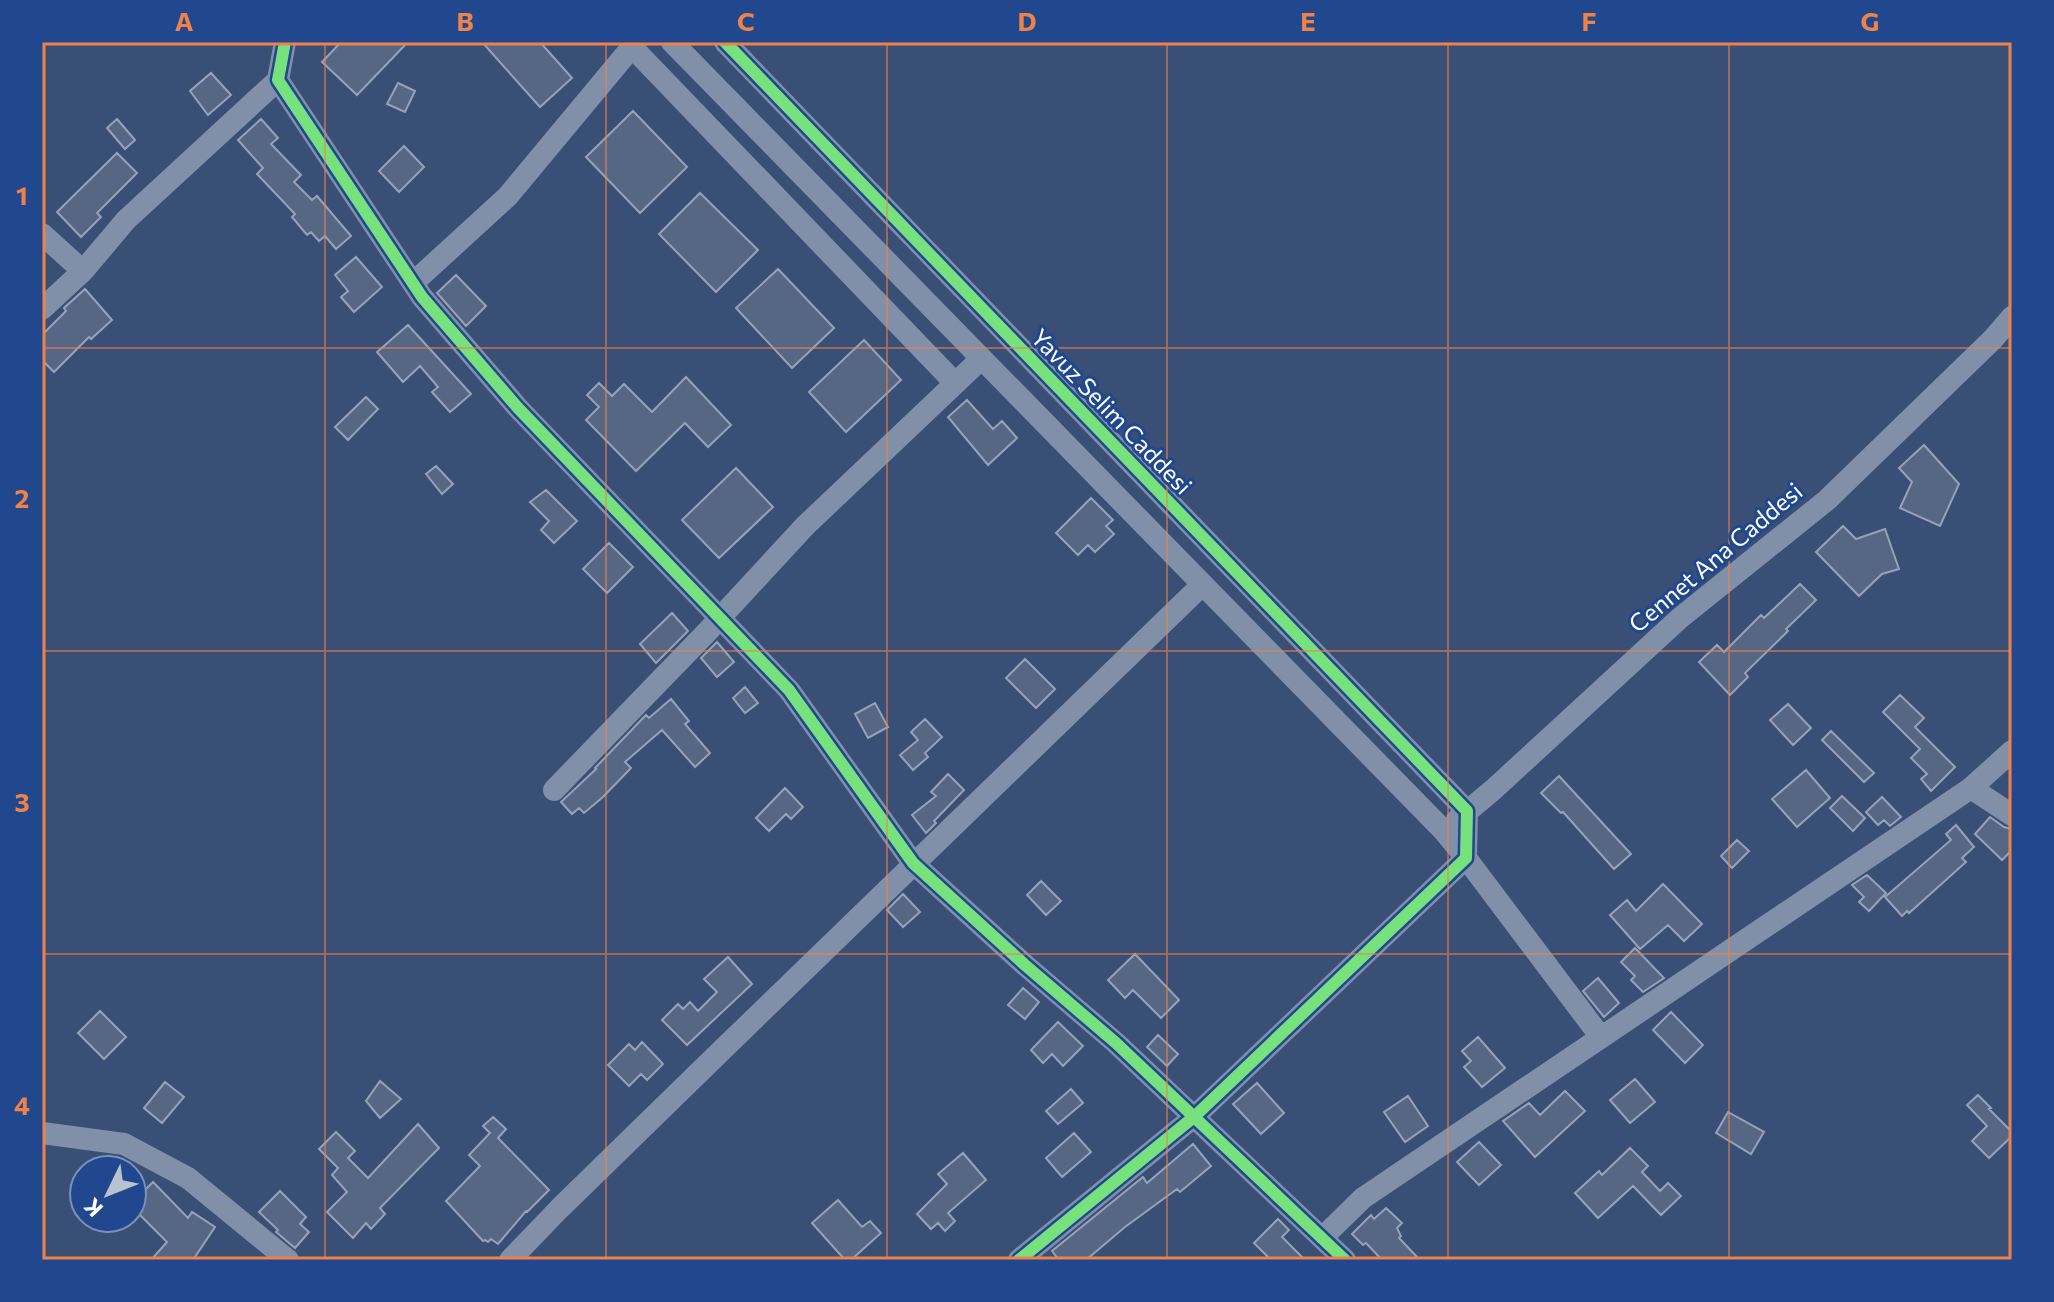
<svg xmlns="http://www.w3.org/2000/svg" width="2054" height="1302" viewBox="0 0 2054 1302" font-family="Commissioner,sans-serif">
  <style>
    .building { fill: #566786; stroke: #96a2b7; stroke-width: 2 }
    .lines { fill: none; stroke-linecap: round; stroke-linejoin: round }
    .minor { stroke: #8190a9; stroke-width: 22 }
    .cycleway-casing { stroke: #21488e; stroke-width: 17 }
    .cycleway { stroke: #77e17e; stroke-width: 12 }
    .grid { fill: none; stroke: #ee8249; stroke-width: 2; stroke-opacity: 0.55 }
    .labels { text-anchor: middle; stroke-width: 6; stroke-linejoin: round; paint-order: stroke }
    .street-label { font-size: 24px; fill: #fff; stroke: #21488e }
    .neatline { fill: none; stroke: #ee8249; stroke-width: 3 }
    .grid-label { font-size: 26px; text-anchor: middle; font-weight: bold; fill: #ee8249 }
  </style>
  <rect width="100%" height="100%" fill="#3a4f76"/>
  <path class="building" d="M341,42H408L357,95L322,62Z
    M482,42H540L572,78L540,107Z
    M211,73L231,95L208,115L190,91Z
    M398,83L415,91L405,112L387,104Z
    M633,111L687,167L640,213L586,157Z
    M117,119L135,140L125,149L107,128Z
    M261,119L278,138L271,144L301,175L294,182L312,200L317,196L351,236L336,249L325,236L319,241L311,232L307,235L292,217L295,214L257,174L263,168L238,140Z
    M404,146L424,167L399,192L379,171Z
    M117,153L137,173L97,213L101,217L81,237L57,212Z
    M700,193L758,250L716,292L659,234Z
    M356,257L382,287L354,312L341,297L348,291L335,275Z
    M778,269L834,328L792,368L736,308Z
    M456,275L486,306L466,326L437,293Z
    M85,289L112,320L91,339L89,337L54,372L42,360V335L66,311L64,308Z
    M408,325L471,394L450,412L432,392L438,387L420,366L403,382L377,352Z
    M864,340L901,380L846,432L809,392Z
    M686,377L731,425L708,447L685,423L636,471L586,420L599,407L587,395L599,383L612,396L624,384L652,412Z
    M366,397L378,409L348,440L335,427Z
    M967,400L993,429L1002,421L1017,438L988,465L948,417Z
    M1924,445L1959,484L1940,526L1900,508L1912,482L1899,468Z
    M436,466L453,484L442,494L426,474Z
    M736,468L773,507L719,558L682,520Z
    M546,490L577,521L554,543L541,530L549,521L530,502Z
    M1091,498L1113,520L1106,526L1114,534L1095,552L1088,545L1078,555L1056,533Z
    M1843,526L1856,539L1885,529L1899,569L1882,574L1859,596L1816,552Z
    M609,543L633,567L607,593L583,569Z
    M1800,584L1816,600L1786,629L1788,631L1745,673L1748,677L1730,695L1699,662L1717,645L1724,652L1761,615L1764,618Z
    M672,613L688,631L656,663L640,644Z
    M717,642L734,662L717,677L701,658Z
    M1025,659L1055,689L1036,708L1006,678Z
    M745,687L758,703L745,713L733,698Z
    M1900,695L1924,718L1915,727L1955,767L1931,791L1921,779L1927,774L1911,758L1920,749L1883,712Z
    M671,699L689,721L685,724L710,753L695,767L662,730L625,762L631,768L603,797L584,813L579,808L572,814L561,802L596,769L595,768L646,715L649,718Z
    M875,703L888,727L868,738L855,714Z
    M1788,704L1811,728L1793,745L1770,720Z
    M925,719L942,737L925,753L928,757L913,770L900,755L918,740L911,732Z
    M1831,731L1874,773L1864,782L1822,740Z
    M1806,770L1830,798L1797,827L1772,799Z
    M948,774L964,790L934,821L936,823L926,833L912,815L936,796L931,792Z
    M1559,776L1631,854L1614,869L1563,812L1561,813L1541,793Z
    M785,788L803,807L791,819L786,814L769,831L756,818Z
    M1842,796L1865,818L1853,831L1830,808Z
    M1882,797L1901,817L1890,826L1884,820L1878,825L1866,812Z
    M1990,817L2004,827L2012,829V850L2002,860L1975,834Z
    M1956,825L1974,847L1962,858L1966,862L1909,913L1907,911L1902,916L1885,897L1951,840L1946,834Z
    M1737,840L1749,851L1732,868L1721,856Z
    M1867,875L1886,893L1869,911L1859,902L1864,897L1852,885Z
    M1041,881L1061,901L1046,915L1027,895Z
    M1663,884L1702,924L1684,941L1668,925L1640,949L1610,915L1627,900L1636,911Z
    M903,894L920,912L903,927L887,910Z
    M1635,948L1664,978L1643,992L1631,980L1635,976L1621,962Z
    M1135,954L1179,1000L1161,1018L1133,990L1125,998L1108,980Z
    M728,957L752,984L687,1045L662,1020L678,1004L683,1009L690,1002L698,1011L717,992L704,979Z
    M1598,978L1619,1003L1604,1017L1583,991Z
    M1023,988L1039,1002L1025,1019L1008,1005Z
    M100,1011L126,1037L104,1059L78,1033Z
    M1671,1012L1703,1045L1685,1063L1653,1030Z
    M1058,1022L1083,1046L1063,1066L1052,1054L1043,1063L1031,1050Z
    M1158,1035L1178,1054L1167,1066L1147,1047Z
    M1478,1037L1505,1068L1482,1087L1464,1067L1471,1061L1462,1051Z
    M642,1042L663,1064L647,1080L641,1074L629,1086L608,1065L629,1044L635,1050Z
    M1635,1079L1655,1102L1630,1123L1610,1100Z
    M380,1081L401,1099L380,1118L366,1101Z
    M165,1082L184,1097L162,1123L144,1108Z
    M1257,1083L1284,1113L1261,1134L1233,1104Z
    M1071,1089L1083,1103L1058,1124L1046,1111Z
    M1565,1091L1585,1111L1535,1157L1503,1121L1529,1103L1540,1115Z
    M1978,1095L1991,1108L1989,1109L2012,1132V1136L1989,1158L1972,1141L1987,1126L1967,1105Z
    M1408,1096L1428,1126L1405,1142L1384,1112Z
    M1728,1112L1764,1132L1751,1154L1716,1133Z
    M493,1117L506,1129L498,1138L549,1190L527,1212L526,1211L498,1244L491,1239L488,1242L485,1240L483,1241L446,1201L480,1166L469,1155L490,1133L483,1126Z
    M418,1124L439,1148L380,1208L385,1214L371,1229L366,1223L353,1238L327,1212L347,1192L332,1175L338,1168L319,1149L336,1132L355,1151L348,1158L368,1178Z
    M1074,1133L1091,1152L1062,1177L1046,1158Z
    M1479,1142L1501,1165L1479,1185L1457,1162Z
    M1193,1144L1211,1166L1180,1192L1177,1189L1125,1227L1086,1260H1059L1052,1251L1143,1177L1147,1183Z
    M1630,1148L1648,1166L1642,1172L1660,1191L1668,1183L1681,1196L1661,1215L1633,1186L1598,1218L1575,1193L1599,1171L1602,1175Z
    M963,1153L986,1180L948,1213L955,1221L945,1231L938,1223L931,1229L917,1214L947,1184L938,1174Z
    M153,1182L188,1218L192,1212L215,1227L193,1260H151L167,1242L132,1207V1203Z
    M280,1191L306,1217L300,1224L309,1232L295,1248L276,1232L278,1230L259,1212Z
    M838,1200L862,1227L870,1221L881,1233L851,1260H845L812,1223Z
    M1386,1208L1402,1223L1397,1228L1401,1236L1399,1238L1420,1260H1382L1366,1243L1363,1245L1352,1234L1371,1215L1374,1219Z
    M1278,1219L1289,1230L1282,1237L1305,1260H1271L1254,1243Z"/>
  <g class="lines">
    <path class="minor" d="M285,42L278,80L422,297L518,408L789,690L913,863L1025,965L1116,1043L1345,1260
      M672,42L1444,831L1466,858L1600,1036
      M725,42L1467,811L1466,858L1195,1116L1019,1260
      M632,47L955,383
      M42,234L83,271
      M413,283L508,196L636,42
      M42,309L83,271L126,220L278,80
      M1971,788L2012,815
      M554,790L707,632L805,526L981,359
      M1457,820L1494,789L1680,618L1827,500L1993,339L2012,317
      M42,1133L124,1144L188,1178L288,1260
      M1322,1238L1363,1198L1971,788L2012,751
      M510,1260L560,1208L721,1051L1202,585"/>
    <g class="cycleway-casing">
      <path id="cycleway" d="M285,42L278,80L422,297L518,408L789,690L913,863L1025,965L1116,1043L1345,1260
        M725,42L1467,811L1466,858L1195,1116L1019,1260"/>
    </g>
    <use href="#cycleway" class="cycleway"/>
  </g>
  <path class="grid" d="M325,42V1260M606,42V1260M887,42V1260M1167,42V1260M1448,42V1260M1729,42V1260M42,348H2012M42,651H2012M42,954H2012"/>
  <g class="labels">
    <g class="street-label">
      <text transform="translate(1111 412) rotate(46)" y="8">Yavuz Selim Caddesi</text>
      <text transform="translate(1716 558) rotate(-40)" y="8">Cennet Ana Caddesi</text>
    </g>
  </g>
  <rect width="2054" height="1302" fill="none" stroke="#21488e" stroke-width="88"/>
  <g transform="translate(108 1194) rotate(227)"><circle r="38" fill="#21488e" stroke="#7a91bb" stroke-width="2"/>
  <path d="M0-6L14 30L0 20L-14 30Z" fill="#bac1cf"/>
  <text y="-12" font-size="22" font-weight="bold" text-anchor="middle" fill="#ffffff">K</text>
  </g>
  <rect x="44" y="44" width="1966" height="1214" class="neatline"/>
  <g class="grid-label">
    <text x="184" y="31">A</text>
    <text x="465" y="31">B</text>
    <text x="746" y="31">C</text>
    <text x="1027" y="31">D</text>
    <text x="1308" y="31">E</text>
    <text x="1589" y="31">F</text>
    <text x="1870" y="31">G</text>
    <text x="22" y="205">1</text>
    <text x="22" y="508">2</text>
    <text x="22" y="812">3</text>
    <text x="22" y="1115">4</text>
  </g>
</svg>
